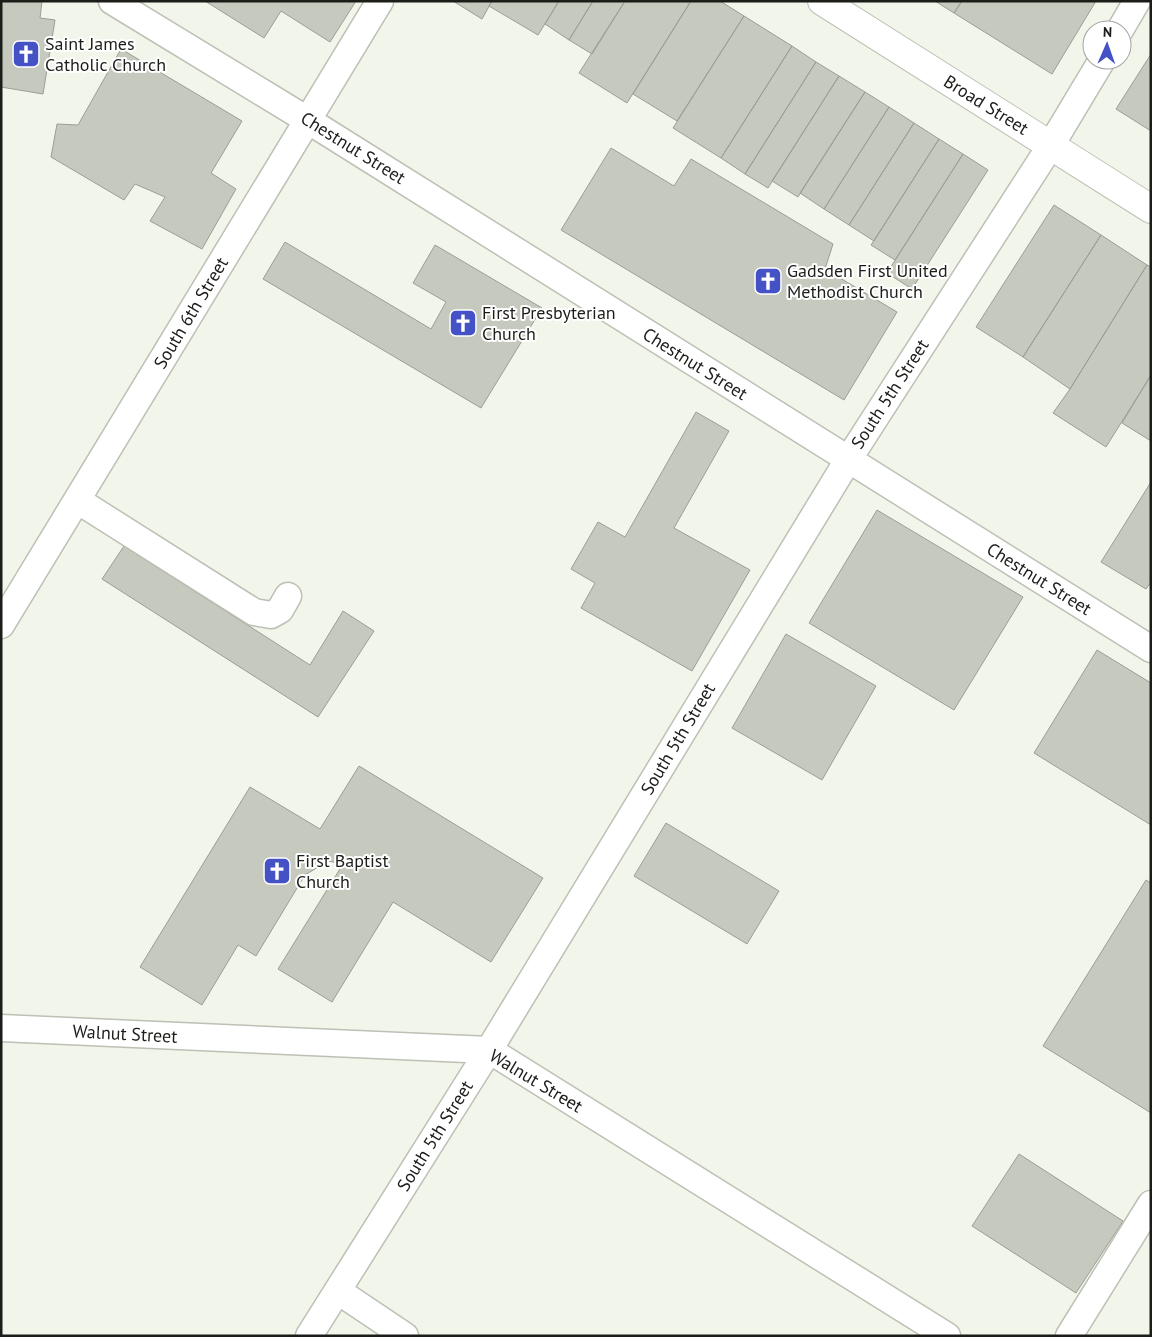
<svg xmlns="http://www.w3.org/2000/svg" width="1152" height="1337" viewBox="0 0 1152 1337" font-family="'PT Sans',sans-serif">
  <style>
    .building { fill: #c5c9be; stroke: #9a9e94 }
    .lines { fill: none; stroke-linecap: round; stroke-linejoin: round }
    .minor-casing { stroke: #bcc0b5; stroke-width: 29 }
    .major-casing { stroke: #bcc0b5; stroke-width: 30 }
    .minor { stroke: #fff; stroke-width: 26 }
    .major { stroke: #fff; stroke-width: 28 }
    .labels { text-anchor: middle; stroke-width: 4; stroke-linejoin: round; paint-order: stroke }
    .poi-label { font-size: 18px; fill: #1b1d19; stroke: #fff; text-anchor: start }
    .street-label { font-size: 18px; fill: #1b1d19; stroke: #fff }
  </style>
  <rect width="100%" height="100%" fill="#f1f5ea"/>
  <path class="building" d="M1,1H42L40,18L55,20L43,94L1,87Z
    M205,1H356L330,42L281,11L264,38Z
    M453,1H492L482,19Z
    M492,1H559L538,35L489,6Z
    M559,1H593L569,40L545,24Z
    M593,1H625L592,54L569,40Z
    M625,1H691L627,103L579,73Z
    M691,1H720L744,16L677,121L633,94Z
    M935,1H962L954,13Z
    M962,1H1096L1052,74L954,13Z
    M744,16L792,46L721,158L673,128Z
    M792,46L816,62L745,174L721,158Z
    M121,49L242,121L211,173L236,189L202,249L150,221L165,197L135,184L124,200L51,157L57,124L78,125Z
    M1151,54V131L1116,109Z
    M816,62L839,76L768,188L745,174Z
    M839,76L865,92L798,197L772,181Z
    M865,92L889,107L824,209L800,193Z
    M889,107L914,123L849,225L824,209Z
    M914,123L939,139L874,241L849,225Z
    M939,139L963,154L895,260L871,245Z
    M611,148L674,186L691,159L833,244L825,269L897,312L844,400L561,230Z
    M963,154L988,170L912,289L887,273Z
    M1054,205L1101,235L1023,357L976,327Z
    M1101,235L1147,265L1070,389L1023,357Z
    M285,242L431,329L446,302L413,283L435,245L542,308L481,408L263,279Z
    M1147,265L1151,267V375L1106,447L1053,413L1070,389Z
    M1151,375V441L1122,423Z
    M696,412L729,431L674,528L750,570L692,671L581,608L595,583L571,569L598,522L625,537Z
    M1151,482V582L1146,589L1101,562Z
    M877,510L1023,597L954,710L809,623Z
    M124,546L310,665L343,611L374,631L318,717L102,579Z
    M786,634L876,686L822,780L732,728Z
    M1097,650L1151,683V825L1034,753Z
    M359,766L543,878L491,962L393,902L332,1002L278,969L343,864L328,861L305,875L256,956L238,945L202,1005L140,967L250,787L320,829Z
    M666,823L779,891L747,944L634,876Z
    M1146,880L1151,883V1113L1043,1046Z
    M1019,1154L1123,1221L1076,1293L972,1226Z"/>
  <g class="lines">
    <g class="minor-casing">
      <path id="minor" d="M112,1L309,121L1151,649
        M1120,30L1137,1
        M77,500L254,612L271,615L280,610L288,596
        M1,625L380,1
        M1,1028L489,1050L947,1336
        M338,1291L405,1336
        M309,1336L489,1050L848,460L1051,145L1102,60
        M1069,1336L1151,1204"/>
    </g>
    <g class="major-casing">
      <path id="major" d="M822,1L1151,209"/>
    </g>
    <use href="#minor" class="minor"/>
    <use href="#major" class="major"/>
  </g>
  <defs>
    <g id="church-square" transform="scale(1.4375)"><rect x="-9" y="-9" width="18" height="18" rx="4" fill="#4452c6" stroke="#fff"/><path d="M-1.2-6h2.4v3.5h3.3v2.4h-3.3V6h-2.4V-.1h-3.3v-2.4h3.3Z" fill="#fff"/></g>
  </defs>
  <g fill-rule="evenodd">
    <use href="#church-square" x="26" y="54"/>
    <use href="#church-square" x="768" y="281"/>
    <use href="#church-square" x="463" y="323"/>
    <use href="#church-square" x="277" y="871"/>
  </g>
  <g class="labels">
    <g class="poi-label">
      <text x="45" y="50">Saint James<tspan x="45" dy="21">Catholic Church</tspan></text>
      <text x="787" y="277">Gadsden First United<tspan x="787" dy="21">Methodist Church</tspan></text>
      <text x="482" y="319">First Presbyterian<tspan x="482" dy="21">Church</tspan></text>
      <text x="296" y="867">First Baptist<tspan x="296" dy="21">Church</tspan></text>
    </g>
    <g class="street-label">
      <text transform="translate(986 105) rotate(32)" y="6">Broad Street</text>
      <text transform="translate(353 148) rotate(32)" y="6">Chestnut Street</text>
      <text transform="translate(191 313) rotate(-59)" y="6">South 6th Street</text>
      <text transform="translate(695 364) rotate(32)" y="6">Chestnut Street</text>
      <text transform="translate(890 394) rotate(-57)" y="6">South 5th Street</text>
      <text transform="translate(1039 579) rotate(32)" y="6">Chestnut Street</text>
      <text transform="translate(678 739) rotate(-59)" y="6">South 5th Street</text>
      <text transform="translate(125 1034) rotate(3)" y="6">Walnut Street</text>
      <text transform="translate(536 1081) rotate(31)" y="6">Walnut Street</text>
      <text transform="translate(435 1136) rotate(-58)" y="6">South 5th Street</text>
    </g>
  </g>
  <rect width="1152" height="1337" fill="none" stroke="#1b1d19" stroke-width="5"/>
  <g transform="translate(1107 45) rotate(2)"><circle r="24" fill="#ffffff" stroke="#a4a5a3"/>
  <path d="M0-4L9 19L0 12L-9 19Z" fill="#4452c6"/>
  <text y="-8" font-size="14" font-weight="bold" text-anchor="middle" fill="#1b1d19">N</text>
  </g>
</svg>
